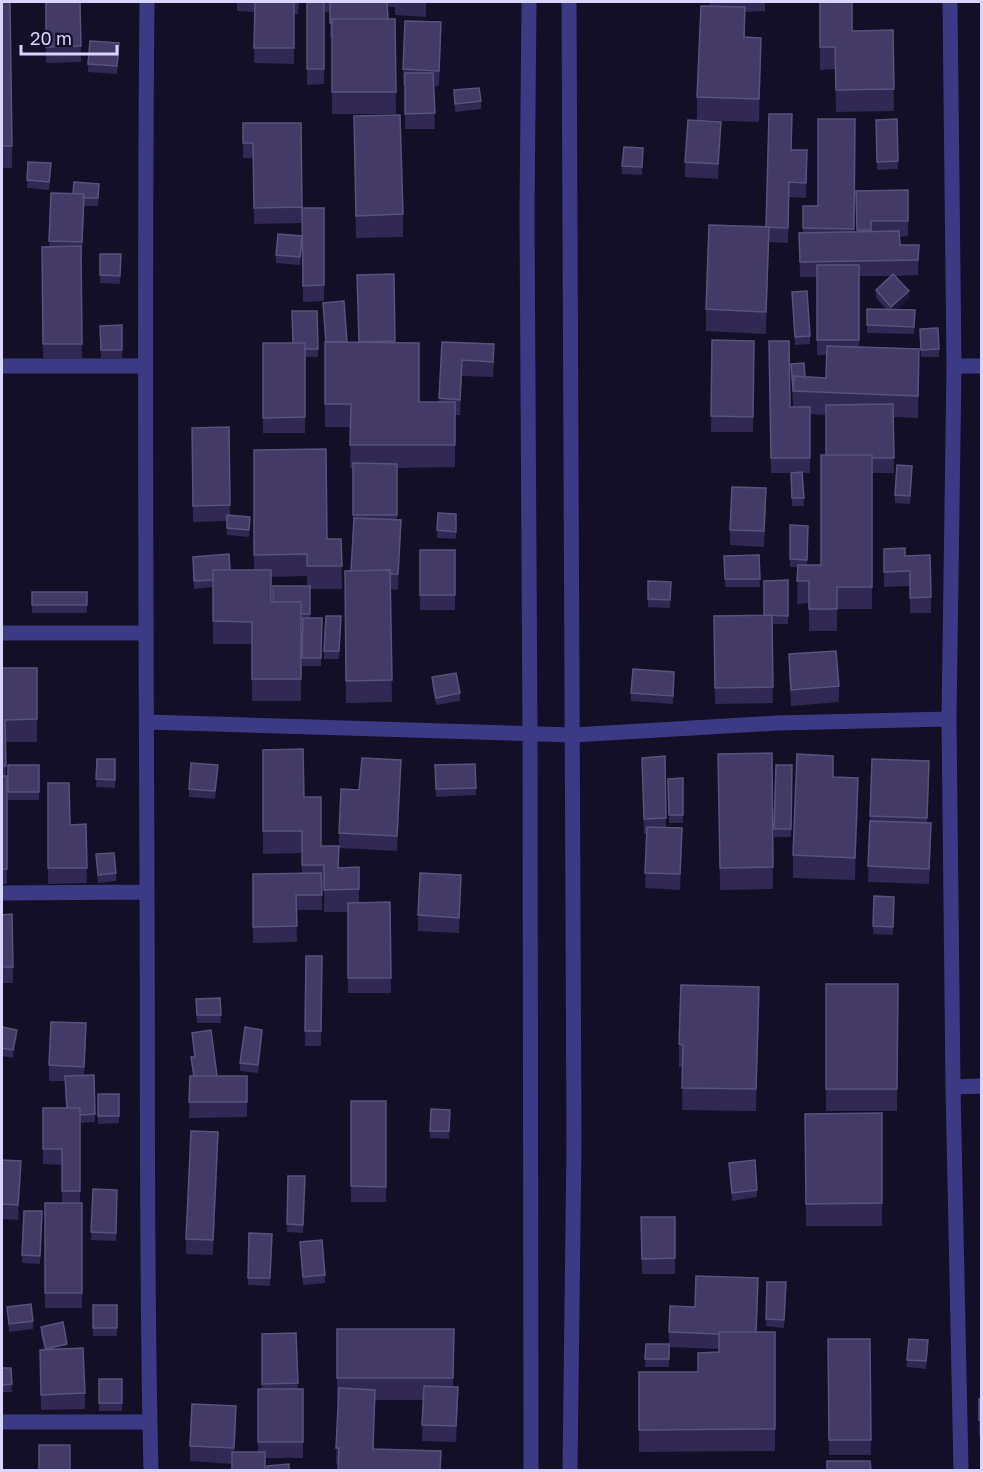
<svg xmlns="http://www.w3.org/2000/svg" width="983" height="1472" viewBox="0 0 983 1472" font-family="'Golos Text',sans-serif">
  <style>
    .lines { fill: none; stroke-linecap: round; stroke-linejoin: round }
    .minor { stroke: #3d3a85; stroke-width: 15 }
    .tertiary { stroke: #3d3a85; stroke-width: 15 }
    .wall { fill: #312854; fill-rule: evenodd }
    .shaded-wall { fill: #1d163a }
    .building { fill: #433a66; stroke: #5a527e; stroke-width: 1.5 }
  </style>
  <rect width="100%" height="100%" fill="#130f26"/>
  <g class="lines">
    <path class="minor" d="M147,2C144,297 146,592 147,887C148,1082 146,1276 151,1470
      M950,2L954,366L949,719L953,1087L961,1470
      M2,366H144
      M954,366H982
      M2,633H146
      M147,722L573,735L778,723L949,719
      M2,893L147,892
      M953,1087L982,1086
      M2,1422H150"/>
    <path class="tertiary" d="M529,2L527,213L530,734L531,1470
      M569,2L574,1143L570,1470"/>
  </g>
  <path class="wall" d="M2,2L12,146V168H2Z
    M45,2H80L81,62L46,63Z
    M237,2H299L298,14H294V64L254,63L255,12L237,11Z
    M307,2H324V84L307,85Z
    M325,2H426V17L395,15V7H387L388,19H395L396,114H332V38H330V12H325Z
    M710,2H765V11L745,12V37L761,60L759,122L697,120V97Z
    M820,2L852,31L893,30L894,111L836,112L835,69L820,70Z
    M441,37L439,86H433L435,129H405V85H403V69Z
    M119,51L117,74L88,72V64Z
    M454,90L481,101V109L455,112Z
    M792,114L791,150L807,165L806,198L789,197L788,243L769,242L766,334L706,331V309L766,227Z
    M354,116L403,214V237L356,238Z
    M855,119L854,232H857L856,191L908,190V236L899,237L900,245H919L918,275L895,276L909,299L897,309L915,310L914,334L867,333V309H886L876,298V290L892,276H859V347L919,372L918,418L893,417L894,473H872V609H837V631H809V603L797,604L798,567H790V525L808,526L807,565H821L826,455V415L810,414V473H802L804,506H792L791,473H771L769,341L790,407H793L791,364L805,377L826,378L827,355H817V277H800L799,233H803V206H818Z
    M897,119L898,169L877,170L876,120Z
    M243,123H301L302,208L324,285V301L303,302L302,223L254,224L253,158H243Z
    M721,138L718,179L685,177V162Z
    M643,156L642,175L622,174V166Z
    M28,162L51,171L49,190L27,188Z
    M99,184L98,206H84L82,257H81L82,359H43L42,247H49L51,193L73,194Z
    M302,244L300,265L276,263V255Z
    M100,254H121L120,284L100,283Z
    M394,274L395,343L419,402H439L442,342L494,360L493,377L462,376L460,415H455V467L397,468V520L401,535L398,590L390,589L392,702L346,703L345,571H351L353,531V468H350L351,427H325V342L323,303L347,342H358Z
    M792,292L810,336V344L795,345Z
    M317,311L318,357H305V433H263V343H293Z
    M122,325V358H101L100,326Z
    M920,329L939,349V357H921Z
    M712,340L754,341L753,432H711Z
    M229,427L230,515L250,517L249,537L227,535V521L193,522L192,428Z
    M254,450L327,539H341L342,589H310V618H322L321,666H302L303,622H301V701H252V644H213V587L194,589L193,557L230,570H254ZM307,576V586L273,602H271V577Z
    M912,474L910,504L895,503V495Z
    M766,504L764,547L730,545V530Z
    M456,514V539L437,538V530Z
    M884,549L905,556L931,597V613H910V586L884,587Z
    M420,550H455V610H420Z
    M759,555L760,587H725L724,556Z
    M788,580V624H772L773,703L715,704L714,616L764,615Z
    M648,581L671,582L670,608L648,607Z
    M32,592H87V613H32Z
    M341,624L339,659H324V651Z
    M789,654L839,686V702L791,706L789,670Z
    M2,668H37V742H6V776H7V884H2Z
    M432,677L460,693V701L436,705L432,685Z
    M674,680L673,704L631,701V693Z
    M263,750L304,797L321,846H339V833L359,790L401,775L397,851L339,848V868L359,867V902H390L391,993H348V912H324V887H322V910H296L297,942L253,943V874L302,873V853L263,854Z
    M772,753L773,889L720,890L718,754Z
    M665,756L666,827L682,844L680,890L645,888L647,834H644L642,758Z
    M97,759H115V788L96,787Z
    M872,759L929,776L927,823L931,838L929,884L868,882Z
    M475,764L476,795L436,797L435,765Z
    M8,765H39V800H8Z
    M776,765H792L791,837H774Z
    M218,773L215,799L189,797V789Z
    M683,778V823H669L668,779Z
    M48,783L70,825L86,824L87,883L48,884Z
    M858,800L855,880L793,878V855Z
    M96,854L116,873V881L98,883Z
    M461,891L459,933L418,931V915Z
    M874,896L894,897L893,935L873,934Z
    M2,915L13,967V983H2Z
    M306,956H322L321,1046H305Z
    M826,984H898L897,1111H826Z
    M220,998L221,1023H197L196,999Z
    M759,1009L756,1111L682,1110L683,1067H679V1044Z
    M2,1027L17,1037L13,1058L2,1056Z
    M192,1033L217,1076H247V1117L189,1118L190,1076H193L191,1057H194Z
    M262,1038L258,1073L240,1071V1063Z
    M86,1039L84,1075H94L95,1122L80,1123V1203H82V1308H45V1203H62V1165L43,1164V1108H66L65,1081H49V1065Z
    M98,1094H119V1123L98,1124Z
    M351,1101H386V1202H351Z
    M431,1109L450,1110L449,1139L430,1138Z
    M882,1113V1226H806L805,1114Z
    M218,1147L213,1255L186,1254V1239Z
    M2,1160L21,1176L18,1220L2,1219Z
    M729,1163L757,1190V1197L732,1201Z
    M288,1176H305L303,1233L287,1232Z
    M93,1189L117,1190L116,1241L91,1240Z
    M24,1211H42L40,1264L22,1263Z
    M641,1217H675V1274H642Z
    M249,1233L272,1234L270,1286L248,1285Z
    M300,1242L325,1275V1283L303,1285Z
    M767,1282L786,1290L784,1328L766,1326Z
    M758,1293L757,1332L775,1429V1451L639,1452V1372H698L719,1352V1349L669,1347V1332L695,1307Z
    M93,1305H117V1336H93Z
    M7,1307L33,1321V1329L9,1332Z
    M41,1327L85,1393V1409L41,1410L40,1350L44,1349L41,1335Z
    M337,1329H454L453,1387L458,1403L456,1442L422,1441L423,1400H375L338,1464L336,1463L338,1401H337Z
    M296,1333L298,1389H303V1458H265L232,1464L190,1461V1446L236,1422L234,1452H258V1389H262V1334Z
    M828,1339H870L871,1455H829Z
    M646,1344H669V1367H645Z
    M928,1348L926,1369L907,1367V1360Z
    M2,1368H11L12,1392H2Z
    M99,1379H122V1411H99Z
    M979,1399H981V1435H979Z"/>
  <path class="shaded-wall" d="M761,38V60L759,122V99Z
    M721,122V138L718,179V164Z
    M769,227V250L766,334V312Z
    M909,291V299L891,315V307Z
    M919,349V372L918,418V396Z
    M401,520V535L398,590V574Z
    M401,760V775L397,851V836Z
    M858,778V800L855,880V858Z
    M461,875V891L459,933V918Z
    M759,987V1009L756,1111V1089Z
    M86,1023V1039L84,1082V1067Z
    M17,1030V1037L13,1058V1050Z
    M262,1030V1038L258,1073V1065Z
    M218,1132V1147L213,1255V1240Z
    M21,1161V1176L18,1220V1205Z
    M67,1344V1352L46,1349Z
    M236,1406V1422L234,1464V1448Z"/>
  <path class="building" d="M2,2H10L12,146H2Z
    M46,2H80L81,46L46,47Z
    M255,2H294V48H254Z
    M307,2H324V69H307Z
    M330,2H387L388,19H332V23H330Z
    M820,2H852V31L893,30L894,89L836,90L835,47H820Z
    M701,6L745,7L744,37L761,38L759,99L697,97Z
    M332,19H395L396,92H332Z
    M405,21L441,22L439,71L403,69Z
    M90,41L119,43L117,66L88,64Z
    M405,73H433L435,113L405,114Z
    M479,88L481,101L455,104L454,90Z
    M769,114H792L791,150H807L806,183L789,182L788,228L766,227Z
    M400,115L403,214L356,216L354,116Z
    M818,119H855L854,229L803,228V206H818Z
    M897,119L898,161L877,162L876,120Z
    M688,120L721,122L718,164L685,162Z
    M243,123H301L302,207L254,208L253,143H243Z
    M624,147L643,148L642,167L622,166Z
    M28,162L51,163L49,182L27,180Z
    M74,182L99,184L98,198H83L84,194H73Z
    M908,190V221H871V230H857L856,191Z
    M51,193L84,194L82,242L49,241Z
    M302,208H324V285L303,286Z
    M709,225L769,227L766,312L706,309Z
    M899,231L900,245H919L918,260L800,262L799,233Z
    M278,234L302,236L300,257L276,255Z
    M81,246L82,344H43L42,247Z
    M100,254H121L120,276L100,275Z
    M817,265H859V340H817Z
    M394,274L395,341L359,342L357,275Z
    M893,274L909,291L891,307L876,290Z
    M807,291L810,336L795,337L792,292Z
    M344,301L347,342H326L323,303Z
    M867,309L915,310L914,327L867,325Z
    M292,311H317L318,349H305V343H293Z
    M122,325V350H101L100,326Z
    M938,328L939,349L921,350L920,329Z
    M712,340L754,341L753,417L711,416Z
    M769,341H789L790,407H810V458H771Z
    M325,342L419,343V402H455V445H350L351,404H325Z
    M442,342L494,344L493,362L462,360L460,400L439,398Z
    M263,343H305V417L263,418Z
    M827,346L919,349L918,396L793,391L794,376L826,378Z
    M804,363L805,377L794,376L793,388L791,364Z
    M893,404L894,458H872V455H826V405Z
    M229,427L230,505L193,506L192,428Z
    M326,449L327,539H341L342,566H307V554L254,555V450Z
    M821,455H872V587H837V609H809V581H797L798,565H821Z
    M353,463L397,464V515H353Z
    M897,465L912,466L910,496L895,495Z
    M802,472L804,498H792L791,473Z
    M732,487L766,488L764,531L730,530Z
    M438,513L456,514V532L437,530Z
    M227,515L250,517L249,530L227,528Z
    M354,518L401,520L398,574H390V570L351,571Z
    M790,525L808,526L807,560L790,559Z
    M905,548V556L930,555L931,597L910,598V571L884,572V549Z
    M420,550H455V595H420Z
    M229,554L230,570H213V580L194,581L193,557Z
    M759,555L760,579H725L724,556Z
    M213,570H271V602H301V679H252V622L213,621Z
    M390,570L392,680L346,681L345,571Z
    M788,580V616L764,615V581Z
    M648,581L671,582L670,600L648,599Z
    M273,586H310V614H301V602H273Z
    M32,592H87V605H32Z
    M772,615L773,687L715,688L714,616Z
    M326,616H341L339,651H324Z
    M303,618H322L321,658H302Z
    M836,651L839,686L791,690L789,654Z
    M2,668H37V719L5,720L6,766H2Z
    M633,669L674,672L673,696L631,693Z
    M456,673L460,693L436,698L432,677Z
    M303,749L304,797H321V846H339L338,868L359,867V889L324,890V865H302V831H263V750Z
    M772,753L773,867L720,868L718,754Z
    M797,754L833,756V777L858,778L855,858L793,855Z
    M665,756L666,818L644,819L642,758Z
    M362,758L401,760L397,836L339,833L341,789L359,790Z
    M97,759H115V780L96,779Z
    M872,759L929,761L927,818L870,816Z
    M191,763L218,765L215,791L189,789Z
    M475,764L476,788L436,789L435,765Z
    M8,765H39V792H8Z
    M776,765H792L791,829H774Z
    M2,776H7V869H2Z
    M683,778V815H669L668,779Z
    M48,783H69L70,825L86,824L87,868H48Z
    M870,821L931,823L929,869L868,866Z
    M647,827L682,828L680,874L645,873Z
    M114,853L116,873L98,875L96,854Z
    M321,873L322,895H296L297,926L253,927V874Z
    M420,873L461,875L459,918L418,915Z
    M874,896L894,897L893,927L873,926Z
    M390,902L391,978H348V903Z
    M12,914L13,967H2V915Z
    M306,956H322L321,1031H305Z
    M826,984H898L897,1089H826Z
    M681,985L759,987L756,1089L682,1088L683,1045L679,1044Z
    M220,998L221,1015H197L196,999Z
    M51,1022L86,1023L84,1067L49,1065Z
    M2,1027L17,1030L13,1050L2,1048Z
    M245,1027L262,1030L258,1065L240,1063Z
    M211,1030L217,1076H194L191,1057H195L192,1033Z
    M94,1075L95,1114L80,1115V1108H67L65,1076Z
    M190,1076H247V1102H189Z
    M98,1094H119V1116H98Z
    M351,1101H386V1187L351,1186Z
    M43,1108H80V1191H62V1149H43Z
    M431,1109L450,1110L449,1131H430Z
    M882,1113V1203L806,1204L805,1114Z
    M191,1131L218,1132L213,1240L186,1239Z
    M2,1160L21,1161L18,1205L2,1204Z
    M755,1160L757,1190L732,1193L729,1163Z
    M288,1176H305L303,1225L287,1224Z
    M93,1189L117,1190L116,1233L91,1232Z
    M45,1203H82V1293H45Z
    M24,1211H42L40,1256L22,1255Z
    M641,1217H675V1258L642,1259Z
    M249,1233L272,1234L270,1278H248Z
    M322,1240L325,1275L303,1277L300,1242Z
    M696,1276L758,1278L756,1332H719V1334L669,1332L670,1306L695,1307Z
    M767,1282H786L784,1320L766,1319Z
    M31,1304L33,1321L9,1324L7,1307Z
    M93,1305H117V1328H93Z
    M63,1322L67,1344L46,1349L41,1327Z
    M337,1329H454L453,1378H337Z
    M719,1332H775V1429L639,1430V1372H698V1353L719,1352Z
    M296,1333L298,1383L262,1384V1334Z
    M828,1339H870L871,1440H829Z
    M909,1339L928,1340L926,1361L907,1360Z
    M646,1344H669V1359H645Z
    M83,1348L85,1393L41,1395L40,1350Z
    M2,1368H11L12,1384L2,1385Z
    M99,1379H122V1403H99Z
    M424,1386L458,1387L456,1426L422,1425Z
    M339,1388L375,1390L373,1449L441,1451L440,1470H338L339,1448H336Z
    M258,1389H303V1442H258Z
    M979,1399H981V1420H979Z
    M192,1404L236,1406L234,1448L190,1446Z
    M39,1445H70V1470H39Z
    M232,1452H265V1470H232Z
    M827,1461H870L871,1470H827Z
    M289,1464V1470H267V1466Z"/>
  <rect width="983" height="1472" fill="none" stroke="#d9d4ff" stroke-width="6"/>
  <path d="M21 45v9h96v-9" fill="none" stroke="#d9d4ff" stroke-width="3"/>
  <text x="30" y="45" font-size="18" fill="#d9d4ff" stroke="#130f26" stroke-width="4.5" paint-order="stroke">20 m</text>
</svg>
